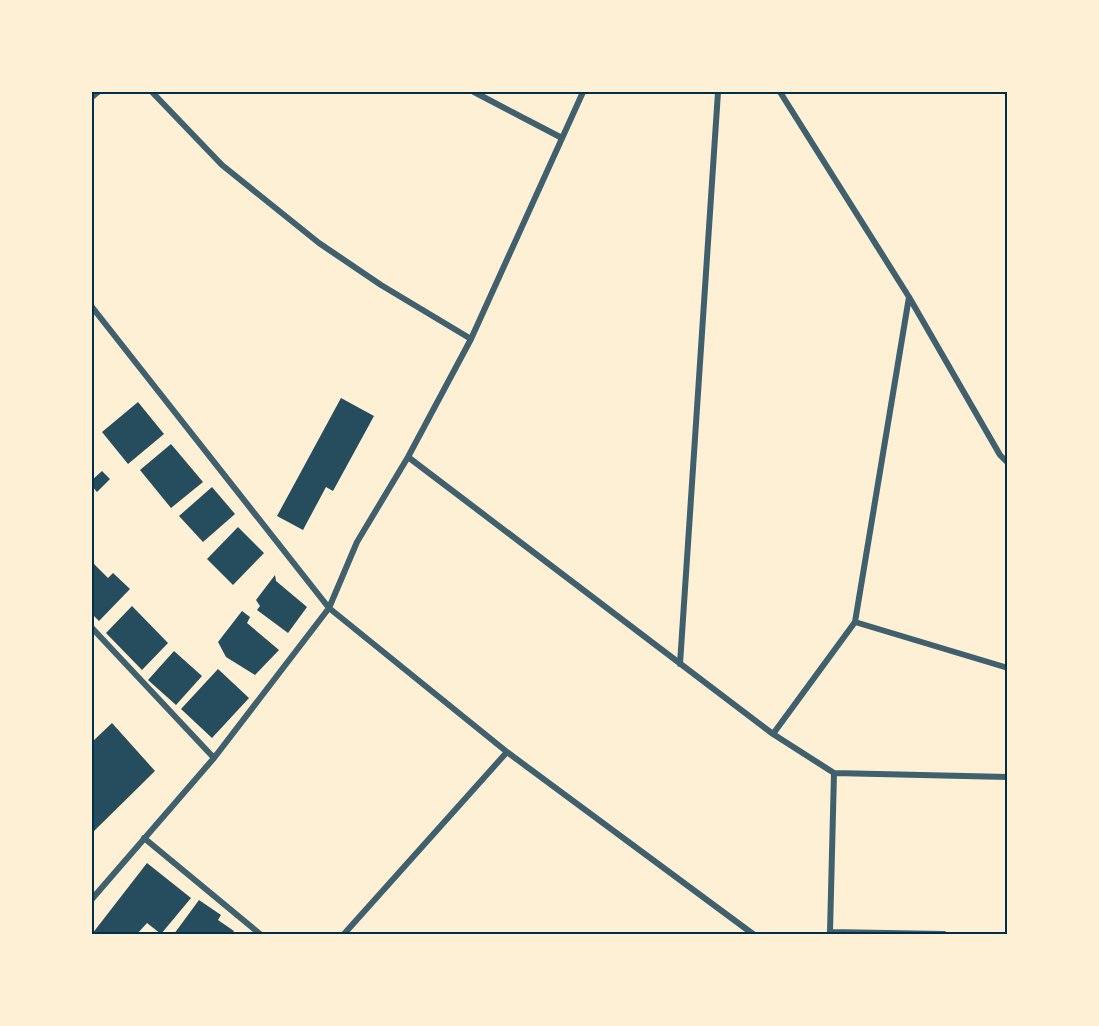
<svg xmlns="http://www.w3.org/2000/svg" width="1099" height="1026" viewBox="0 0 1099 1026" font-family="Inter,sans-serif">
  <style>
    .building { fill: #264d5e }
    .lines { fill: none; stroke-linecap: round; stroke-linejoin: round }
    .minor { stroke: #3f606c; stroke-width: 6 }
    .neatline { fill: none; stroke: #003049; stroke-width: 2 }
  </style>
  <rect width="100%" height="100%" fill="#fdf0d5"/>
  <path class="building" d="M341,398L374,416L333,491L326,487L303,530L277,516Z
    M138,402L164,434L128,464L102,432Z
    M171,444L203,482L171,508L140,470Z
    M102,471L110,479L97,492L92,486V480Z
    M212,487L235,514L203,542L179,516Z
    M238,527L264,553L233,585L207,559Z
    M92,562L108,578L113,573L130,589L99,621L92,614Z
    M275,575L276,581L307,607L288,633L257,610L260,606L256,600Z
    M132,606L168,643L142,670L106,633Z
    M242,611L250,617L247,623L279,650L255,675L226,657L218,642Z
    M174,651L202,676L176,705L148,680Z
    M218,669L249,698L212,738L181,709Z
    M112,723L155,771L92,833V742Z
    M147,863L191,898L161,934L147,923L137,934H92Z
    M199,900L221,915L218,920L234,931L232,934H174Z"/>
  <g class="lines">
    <path class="minor" d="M152,92L222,165L319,243L381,285L471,339
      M474,92L562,138
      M780,92L909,297L1000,455L1008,463
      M92,97L98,92
      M92,307L329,608L507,752L753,934
      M408,457L773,734L834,773L1008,777
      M855,622L1008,668
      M92,628L214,758
      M680,664L718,92
      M773,734L855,622L909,297
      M144,838L260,934
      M92,899L214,758L329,608L357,542L408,457L471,339L583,92
      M830,932L834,773
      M830,932L944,934
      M344,934L507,752"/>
  </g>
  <rect width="1099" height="1026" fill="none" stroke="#fdf0d5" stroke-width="186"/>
  <rect x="93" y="93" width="913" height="840" class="neatline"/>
</svg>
